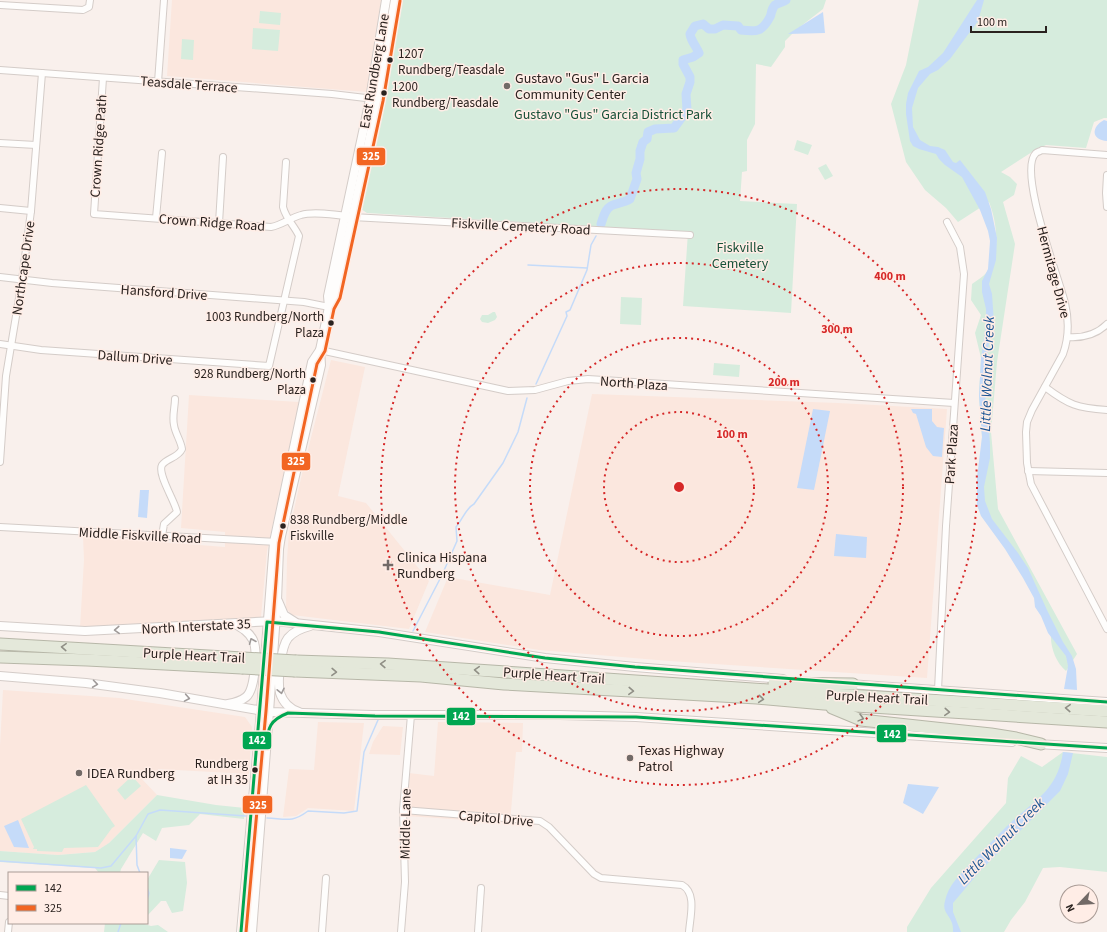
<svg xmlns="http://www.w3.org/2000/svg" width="1107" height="932" viewBox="0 0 1107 932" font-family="'Source Sans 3',sans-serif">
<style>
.built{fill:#fbe7de}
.green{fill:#d6ecdd}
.water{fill:#c5dbf9}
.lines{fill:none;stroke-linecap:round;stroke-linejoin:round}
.stream{stroke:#c5dbf9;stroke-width:1.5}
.river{stroke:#c5dbf9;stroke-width:9}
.street-casing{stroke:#d4ccc8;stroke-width:8}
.secondary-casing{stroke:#d4ccc8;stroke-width:10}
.highway-casing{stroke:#b7b7a8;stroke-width:13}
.street{stroke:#fefdfc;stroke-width:6}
.secondary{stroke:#fefdfc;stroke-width:8}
.highway{stroke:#e4e8da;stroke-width:11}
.highway-bridge-casing{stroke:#b7b7a8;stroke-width:13;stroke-linecap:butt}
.highway-bridge{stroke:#e4e8da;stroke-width:11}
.bus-1-casing{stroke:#ffede6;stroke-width:6}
.bus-2-casing{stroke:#ffede6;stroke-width:6}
.bus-1{stroke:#00a651;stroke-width:3}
.bus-2{stroke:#f26522;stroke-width:3}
.oneway{stroke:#9f9a99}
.oneway2{stroke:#908f86}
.ring{fill:none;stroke:#d62828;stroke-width:2;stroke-dasharray:2 4}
.bus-dot{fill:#2a221f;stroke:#ffede6;stroke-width:1.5}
.poi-dot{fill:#726a67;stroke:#ffede6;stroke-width:1.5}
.labels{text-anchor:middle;stroke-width:3;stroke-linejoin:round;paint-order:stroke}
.bus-label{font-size:13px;fill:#2a221f;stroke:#ffede6;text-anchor:start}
.street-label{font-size:14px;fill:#2a221f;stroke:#ffede6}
.poi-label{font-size:14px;fill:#2a221f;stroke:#ffede6;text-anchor:start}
.park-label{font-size:14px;fill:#185139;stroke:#ffede6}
.water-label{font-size:15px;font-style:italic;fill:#1c5695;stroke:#ffede6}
.centre{fill:#d62828;stroke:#ffede6;stroke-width:2}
.ring-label{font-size:12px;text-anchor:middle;font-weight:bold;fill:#d62828;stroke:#ffede6;stroke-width:3;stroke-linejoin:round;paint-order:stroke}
.line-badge{stroke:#ffede6;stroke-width:1.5}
.badge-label{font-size:11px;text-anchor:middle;font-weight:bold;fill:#fff}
</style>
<rect width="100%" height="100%" fill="#f9f0ec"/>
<g class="built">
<path d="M172,0H381L367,92L167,76Z"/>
<path d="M331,360L365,367L338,496L366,503L429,581L409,629L292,615L286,608L287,559L289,532L304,465Z"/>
<path d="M592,394L838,403L947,409L927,678L669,661L539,650L425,632L448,577L550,595Z"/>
<path d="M189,395L299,402L267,551L261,617L258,619L80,628L84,560L83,536L225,547V532L181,528Z"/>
<path d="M3,690L119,698L245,717L252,727L249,774L158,769V777H140L157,795L109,843L95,852L58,855L0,851V746Z"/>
<path d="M318,722L364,723L354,811L308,808L296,816L283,817L289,769L314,770Z"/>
<path d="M438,722L523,723L522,752H516L510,823L407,816L409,773L434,776Z"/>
<path d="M383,726L403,727L400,755L369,754L373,742Z"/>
</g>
<g class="green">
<path d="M402,0H826L823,9L796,30L785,41V47L771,67L756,64L755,124L747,140V171L742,172L740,201L797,204L791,313L683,306L688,232L367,213L361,209L386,94Z"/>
<path d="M919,0H1107V118H1104L1094,122L1086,148L1046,145L1032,152L1001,172L1010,177L1017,184L1014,195L1003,202L1015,244L997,362L991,432L998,509L1077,654L1066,671C1056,663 1050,647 1051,634L1031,589L1009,551L978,508L982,437L979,396L981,358L975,333L981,315L971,300L972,284C977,280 983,277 987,272C1001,253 997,222 989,202L958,222L946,208L925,190L906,162L891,104L906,65Z"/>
<path d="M260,11L281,13L280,25L259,23Z"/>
<path d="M253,28L280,30L278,51L252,49Z"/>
<path d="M182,39L194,40L193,60L181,59Z"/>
<path d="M797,140L812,145L808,155L794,150Z"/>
<path d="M826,164L833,176L825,180L818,168Z"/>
<path d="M621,297L642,298L641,325L620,324Z"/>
<path d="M493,312H495L497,317L495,320L488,323L482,322L480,319L482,315H488Z"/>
<path d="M714,363L740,365L739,377L713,375Z"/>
<path d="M1063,752L1107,757V872L1060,867L1043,868L1025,902L1011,920L1004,932H907V927L931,888L1006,803L1008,778L1021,756L1042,767Z"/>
<path d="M132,776L141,786L125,800L117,790Z"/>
<path d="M86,785L115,826L112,828L98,847L64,848L62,852L37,851V849H33L34,847L21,819Z"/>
<path d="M157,795L216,805L245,808L244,819L200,814L189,825L162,828L156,841L143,833L121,869L120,873H99L95,868L0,862V851L58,855L95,852L109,843Z"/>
<path d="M159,860L185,862L187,883L183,911L172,913L166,901H161L147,916V880Z"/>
<path d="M105,923H141L151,926L158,925L168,932H104Z"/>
</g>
<g class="water">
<path d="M977,0H984L978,21L950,59L938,70L930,74L918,88L912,108L913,127L920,140L930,146L938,147L945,150L953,162L956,163L960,160L985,192L991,209L997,238L996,260L989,284L992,294L994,323L988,348L987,390L985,402L986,418L989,429L990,445V458L984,487L985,501L992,519L1018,553L1028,568L1047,610L1063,642L1072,656L1076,669L1077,690L1064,689L1068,666L1066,656L1048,633L1041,616L1035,607L1034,598L1023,578L1005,549L981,516L977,505V477L982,437L979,396L981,358L986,325V309L982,292V281L988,269L990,241L988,231L980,210L962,177L945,165L939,159L936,154L919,149L913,146L910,141L906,114V104L908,93L919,71L928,67L943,53Z"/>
<path d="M823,12L825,33L788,34Z"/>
<path d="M1104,120L1107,121V141C1091,140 1091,127 1104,120Z"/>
<path d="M813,409L830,411L814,490L797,488Z"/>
<path d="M911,409H932V421L937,427L944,428L942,457L933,456L926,447L916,414L913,413Z"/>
<path d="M140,490H149L147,518L138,517Z"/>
<path d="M836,534L867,537L866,558L834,556Z"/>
<path d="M1063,752L1073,753L1068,774L1060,791L980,871L953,903V912L961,932H953C953,929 953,926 952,923C949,914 942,912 945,901C948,886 960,874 970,864C982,851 994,839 1006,827C1032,801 1057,793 1063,752Z"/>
<path d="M908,784L939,787L923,814L903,803Z"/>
<path d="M18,820L29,848L14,847L4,826Z"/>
<path d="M170,848L187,850L182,859L170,858Z"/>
</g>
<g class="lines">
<g class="stream">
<path d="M528,265L587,268"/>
<path d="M536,384L567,316L566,312L570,310L587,270L591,245L596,236"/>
<path d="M413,631L442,575L457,541L456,527C462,520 466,508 474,504L503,463L518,432L527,398"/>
<path d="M267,818C286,819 292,823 308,811L344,813L357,811L364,752L378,720"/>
<path d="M136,836L137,865L140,873"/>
<path d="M0,861L101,868L111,866L136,836L148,814L160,810L246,816"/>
<path d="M147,888L149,893L147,900"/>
<path d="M118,932L121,923"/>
</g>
<path class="river" d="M601,224C603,218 605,209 611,206C615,203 624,203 630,199L637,179L636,173L640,159V151L643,142L647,139L648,132L655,129L674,128L687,110L686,94L690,82V77L683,64V60L693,57L699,53C696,46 691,41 690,34L695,26L703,24L709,29H715L723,25L738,26L741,30C757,32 762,32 770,17C772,13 771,9 775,5C778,3 783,2 786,0"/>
<defs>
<g id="street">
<path d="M0,5L83,10L89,7L90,0"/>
<path d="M0,70L332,94L374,99"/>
<path d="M103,78L94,214L271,227C282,225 290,218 301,215C314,211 338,215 352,217L690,235"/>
<path d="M158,82L164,0"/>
<path d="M0,143L36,145"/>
<path d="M1107,155L1042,150C1041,151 1037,152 1036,153C1017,170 1059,278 1065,303C1069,320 1069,337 1063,354L1032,410L1027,422L1026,432L1027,463L1031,484L1107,629"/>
<path d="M1107,175L1106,193L1107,207"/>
<path d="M0,208L31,211"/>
<path d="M156,218L162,153"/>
<path d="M219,223L223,157"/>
<path d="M0,277L52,283L304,302L329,307"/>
<path d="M1068,337C1082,338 1096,335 1107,324"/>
<path d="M0,344L41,350L269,366L299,236C294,225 286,219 283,207L286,162"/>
<path d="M320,350L508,391L535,390L568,381L588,379L954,403"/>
<path d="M1045,387C1069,405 1077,408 1107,410"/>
<path d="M0,462L6,376L22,280L31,211L42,73"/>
<path d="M1028,471L1107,473"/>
<path d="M0,527L278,542"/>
<path d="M162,536L164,524L177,512C175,501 157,474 162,465C167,458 178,458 182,449C181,441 175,433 174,425C172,416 175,407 175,399"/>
<path d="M938,690L946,526L964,274L960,247L947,222"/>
<path d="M403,810L540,821L549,827L594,874L601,878L682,885C697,893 690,917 689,932"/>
<path d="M0,895L9,896"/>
<path d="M8,932L9,922"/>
<path d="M322,932L326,878"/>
<path d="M401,932L405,882L403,810L411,715"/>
<path d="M478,932L481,888"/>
</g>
<g id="secondary">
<path d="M329,307L335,297L378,100L395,0"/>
<path d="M278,601L284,615L295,622"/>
<path d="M0,626L85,631L275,621L379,632L545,658L635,667L783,679"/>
<path d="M0,676L86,683L160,693L269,712L372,715H560L636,717L1012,742"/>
<path d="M849,684L1107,702"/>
<path d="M228,704C234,703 241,701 246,697C255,690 258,650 253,640C249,632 242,628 235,624"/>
<path d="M299,712C290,709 283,702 280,693C277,681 281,647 288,638C294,631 302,628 310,626"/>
<path d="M1037,744L1107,748"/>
<path d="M241,932L261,711L274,542L312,362L320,350"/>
<path d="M252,932L269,712L277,600L279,549L281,536L321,365L320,350L329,307L328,296L370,99L386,0"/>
</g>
<g id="highway">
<path d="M0,644L243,658"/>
<path d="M0,657L87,660L242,668"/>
<path d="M296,661L388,664L782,691L1107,711"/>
<path d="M295,671L421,676L504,684L757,698L824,704L1107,722"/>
<path d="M774,683L853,684"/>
<path d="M832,708L861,720L991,734L1016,738L1041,744"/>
</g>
</defs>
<use href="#street" class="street-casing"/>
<use href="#secondary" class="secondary-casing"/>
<use href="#highway" class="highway-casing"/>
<use href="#street" class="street"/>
<use href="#secondary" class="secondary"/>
<use href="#highway" class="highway"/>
<defs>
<g id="highway-bridge">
<path d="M243,658L296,661"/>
<path d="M242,668L295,671"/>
</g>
</defs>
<use href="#highway-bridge" class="highway-bridge-casing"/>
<use href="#highway-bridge" class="highway-bridge"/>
<defs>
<g id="bus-1">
<path d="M266,746C268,727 270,720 288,713L375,716L636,717L1107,748"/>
<path d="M241,932L267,622L379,632L545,658L635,667L1107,702"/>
</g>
<path id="bus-2" d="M246,932L266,711L279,543L317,364L325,351L334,309L340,298L383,101L400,1"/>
</defs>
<use href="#bus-1" class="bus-1-casing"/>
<use href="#bus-2" class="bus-2-casing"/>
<use href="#bus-1" class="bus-1"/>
<use href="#bus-2" class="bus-2"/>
</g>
<defs><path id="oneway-chevron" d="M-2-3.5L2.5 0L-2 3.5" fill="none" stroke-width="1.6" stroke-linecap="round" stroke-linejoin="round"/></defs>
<g class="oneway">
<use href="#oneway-chevron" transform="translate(117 630) rotate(177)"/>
<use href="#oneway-chevron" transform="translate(252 641) rotate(-113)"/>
<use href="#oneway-chevron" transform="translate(95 684) rotate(8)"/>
<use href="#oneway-chevron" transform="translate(281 691) rotate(78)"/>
<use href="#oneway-chevron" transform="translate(187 698) rotate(10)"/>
</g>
<g class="oneway2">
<use href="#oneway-chevron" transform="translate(64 647) rotate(-177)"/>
<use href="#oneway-chevron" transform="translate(383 664) rotate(-178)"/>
<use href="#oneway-chevron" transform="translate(477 670) rotate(-176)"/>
<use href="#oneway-chevron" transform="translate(334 672) rotate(2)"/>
<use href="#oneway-chevron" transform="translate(631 691) rotate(3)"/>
<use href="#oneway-chevron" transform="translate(761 699) rotate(5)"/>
<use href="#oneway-chevron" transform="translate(1068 708) rotate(-177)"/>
<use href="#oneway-chevron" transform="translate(947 712) rotate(4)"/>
<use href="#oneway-chevron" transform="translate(861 718) rotate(15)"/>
</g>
<g class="ring">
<circle cx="679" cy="487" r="75"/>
<circle cx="679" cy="487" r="149"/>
<circle cx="679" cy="487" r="224"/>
<circle cx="679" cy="487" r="298"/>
</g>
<g class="bus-dot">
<circle cx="390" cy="60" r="3.5"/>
<circle cx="384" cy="93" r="3.5"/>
<circle cx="331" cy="323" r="3.5"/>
<circle cx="313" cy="380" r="3.5"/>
<circle cx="283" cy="526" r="3.5"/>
<circle cx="255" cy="770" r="3.5"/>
</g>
<g class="poi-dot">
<circle cx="507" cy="86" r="4"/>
<path d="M386 559h4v4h4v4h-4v4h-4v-4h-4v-4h4z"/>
<circle cx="630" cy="758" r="4"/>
<circle cx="79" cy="773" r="4"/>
</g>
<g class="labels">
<g class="bus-label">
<text x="398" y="58">1207<tspan x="398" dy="16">Rundberg/Teasdale</tspan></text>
<text x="392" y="91">1200<tspan x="392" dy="16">Rundberg/Teasdale</tspan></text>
<text x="324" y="321" text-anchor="end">1003 Rundberg/North<tspan x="324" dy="16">Plaza</tspan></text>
<text x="306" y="378" text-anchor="end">928 Rundberg/North<tspan x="306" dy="16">Plaza</tspan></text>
<text x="290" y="524">838 Rundberg/Middle<tspan x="290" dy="16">Fiskville</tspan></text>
<text x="248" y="768" text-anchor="end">Rundberg<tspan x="248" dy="16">at IH 35</tspan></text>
</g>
<g class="street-label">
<text transform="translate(374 71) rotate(-80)" y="5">East Rundberg Lane</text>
<text transform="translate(189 84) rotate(4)" y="5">Teasdale Terrace</text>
<text transform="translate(98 146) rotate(-86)" y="5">Crown Ridge Path</text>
<text transform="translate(212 222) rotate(4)" y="5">Crown Ridge Road</text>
<text transform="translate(521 226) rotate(3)" y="5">Fiskville Cemetery Road</text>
<text transform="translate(23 268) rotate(-82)" y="5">Northcape Drive</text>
<text transform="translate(1054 272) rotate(75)" y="5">Hermitage Drive</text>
<text transform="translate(164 292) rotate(4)" y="5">Hansford Drive</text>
<text transform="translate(135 357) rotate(4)" y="5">Dallum Drive</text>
<text transform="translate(634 383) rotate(4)" y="5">North Plaza</text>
<text transform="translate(951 454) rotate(-86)" y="5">Park Plaza</text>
<text transform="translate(140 535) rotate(3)" y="5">Middle Fiskville Road</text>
<text transform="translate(196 626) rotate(-3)" y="5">North Interstate 35</text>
<text transform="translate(194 655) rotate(3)" y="5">Purple Heart Trail</text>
<text transform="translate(554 675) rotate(4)" y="5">Purple Heart Trail</text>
<text transform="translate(877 697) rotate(3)" y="5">Purple Heart Trail</text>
<text transform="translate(496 818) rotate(5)" y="5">Capitol Drive</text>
<text transform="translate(405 824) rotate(-89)" y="5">Middle Lane</text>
</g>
<g class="poi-label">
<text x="515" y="83">Gustavo "Gus" L Garcia<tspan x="515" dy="16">Community Center</tspan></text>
<text x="397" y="562">Clinica Hispana<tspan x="397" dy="16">Rundberg</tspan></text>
<text x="638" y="755">Texas Highway<tspan x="638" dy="16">Patrol</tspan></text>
<text x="87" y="778">IDEA Rundberg</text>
</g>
<g class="park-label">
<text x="613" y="119">Gustavo "Gus" Garcia District Park</text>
<text x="740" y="252">Fiskville<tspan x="740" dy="16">Cemetery</tspan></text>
</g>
<g class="water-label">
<text transform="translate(987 374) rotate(-88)" y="5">Little Walnut Creek</text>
<text transform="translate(1001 841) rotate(-45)" y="5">Little Walnut Creek</text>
</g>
</g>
<circle cx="679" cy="487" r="6" class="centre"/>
<g class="ring-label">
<text x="890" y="280">400 m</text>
<text x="837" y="333">300 m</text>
<text x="784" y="386">200 m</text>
<text x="732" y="438">100 m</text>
</g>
<g class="line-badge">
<rect x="356" y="147" width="30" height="19" rx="4" fill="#f26522"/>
<rect x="281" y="452" width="30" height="19" rx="4" fill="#f26522"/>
<rect x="446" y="707" width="30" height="19" rx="4" fill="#00a651"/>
<rect x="876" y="724" width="31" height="19" rx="4" fill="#00a651"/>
<rect x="242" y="731" width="30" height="19" rx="4" fill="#00a651"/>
<rect x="242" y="795" width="31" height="19" rx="4" fill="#f26522"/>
</g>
<g class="badge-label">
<text x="371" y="160">325</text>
<text x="296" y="465">325</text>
<text x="461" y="720">142</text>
<text x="892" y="738">142</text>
<text x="257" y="744">142</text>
<text x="258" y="809">325</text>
</g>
<rect x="8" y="872" width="140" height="52" fill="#ffede6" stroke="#aa9c96"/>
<rect x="16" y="885" width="20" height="6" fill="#00a651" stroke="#aa9c96"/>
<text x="44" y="892" font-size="12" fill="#2a221f">142</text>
<rect x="16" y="905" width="20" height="6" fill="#f26522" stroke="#aa9c96"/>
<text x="44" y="912" font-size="12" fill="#2a221f">325</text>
<g transform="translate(1079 904) rotate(245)"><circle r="19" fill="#ffede6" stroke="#aa9c96"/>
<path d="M0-3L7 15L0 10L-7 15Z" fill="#726a67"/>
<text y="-6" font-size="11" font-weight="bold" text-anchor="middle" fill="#2a221f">N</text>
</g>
<path d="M971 26v6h75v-6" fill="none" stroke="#2a221f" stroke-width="2"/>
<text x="977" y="26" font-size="12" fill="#2a221f" stroke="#ffede6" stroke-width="3" paint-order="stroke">100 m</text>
</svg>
